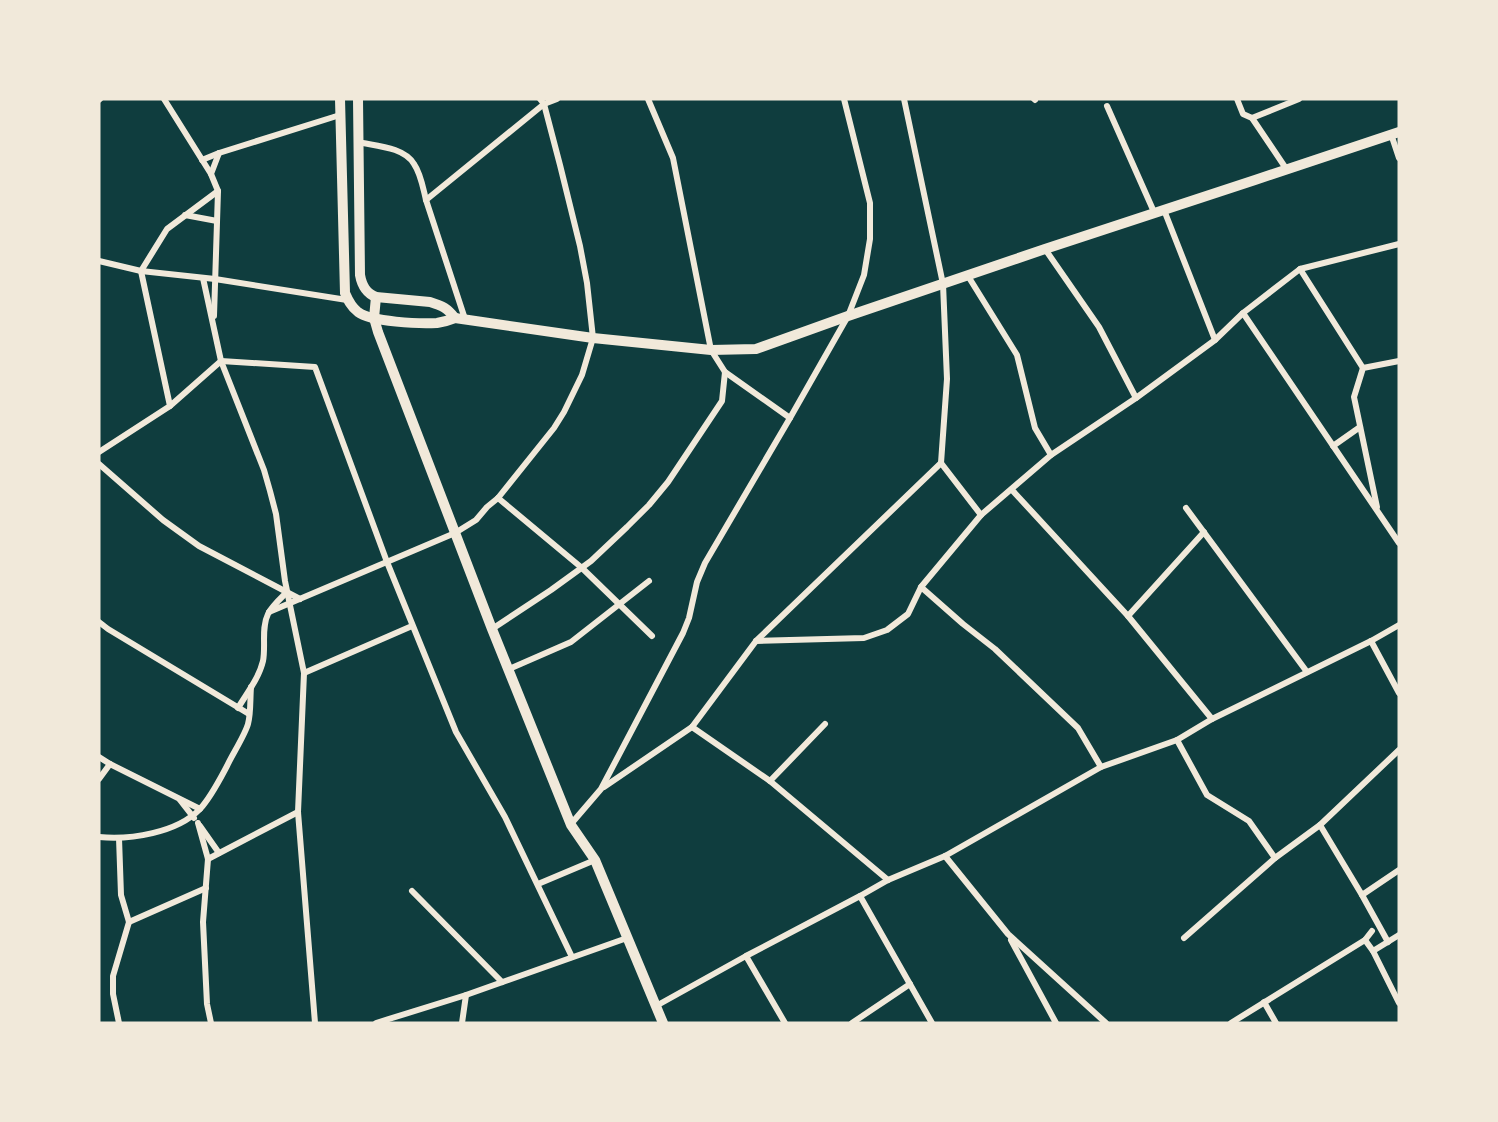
<svg xmlns="http://www.w3.org/2000/svg" width="1498" height="1122" viewBox="0 0 1498 1122" font-family="Jost,sans-serif">
<style>
.lines{fill:none;stroke-linecap:round;stroke-linejoin:round}
.minor{stroke:#f1e9da;stroke-width:6}
.tertiary{stroke:#f1e9da;stroke-width:10}
</style>
<rect width="100%" height="100%" fill="#0f3d3e"/>
<g class="lines">
<g class="minor">
<path d="M164,99L211,174"/>
<path d="M904,99L943,284L947,379L941,463L981,515"/>
<path d="M1034,99L1035,100"/>
<path d="M1237,99L1243,114L1252,118L1287,170"/>
<path d="M99,100L100,99"/>
<path d="M1107,106L1154,212"/>
<path d="M1252,118L1299,99"/>
<path d="M1391,134L1399,158"/>
<path d="M358,142C376,146 404,147 414,164C421,174 423,188 426,200L465,319"/>
<path d="M202,160L219,153L340,115"/>
<path d="M426,200L544,104L557,99"/>
<path d="M1164,210L1215,340"/>
<path d="M185,215L217,221"/>
<path d="M1045,249L1099,327L1136,398"/>
<path d="M99,261L141,271L215,279L347,300"/>
<path d="M1300,269L1363,368"/>
<path d="M968,276L1017,355L1035,428L1051,455"/>
<path d="M203,278L221,361L264,470L270,491L276,514L285,581L304,673L298,812L315,1023"/>
<path d="M1243,313L1399,543"/>
<path d="M214,316L218,191"/>
<path d="M725,372L790,418"/>
<path d="M170,406L221,361L315,367L387,562L456,732L505,817L572,957"/>
<path d="M1333,446L1360,427"/>
<path d="M99,452L170,406L141,271L167,229L218,191L211,174L219,153"/>
<path d="M99,464L163,520L199,546L300,599"/>
<path d="M1012,490L1128,616L1212,719"/>
<path d="M498,498L582,568L652,636"/>
<path d="M1377,507L1354,397L1363,368L1399,361"/>
<path d="M1186,508L1307,672"/>
<path d="M921,587L963,624L995,649L1078,728L1101,767"/>
<path d="M269,612L455,533L476,520L487,507L498,498L554,428L564,412L582,375L593,338L587,283L580,246L560,165L544,104L540,99"/>
<path d="M1128,616L1204,532"/>
<path d="M99,622L108,629L249,714"/>
<path d="M492,629L551,590L591,561L627,527L649,505L668,482L722,401L725,372L711,350L673,158L648,99"/>
<path d="M756,641L864,638L887,630L908,614L921,587L981,515L1051,455L1136,398L1215,340L1243,313L1300,269L1399,244"/>
<path d="M1371,641L1399,693"/>
<path d="M509,669L571,642L649,581"/>
<path d="M304,673L412,626"/>
<path d="M238,708C247,693 259,678 263,661C266,646 261,628 268,614C272,606 280,599 287,592"/>
<path d="M692,727L770,781L888,880"/>
<path d="M1177,740L1207,795L1249,821L1275,858"/>
<path d="M99,757L110,764L200,809"/>
<path d="M99,779L110,764"/>
<path d="M770,781L825,724"/>
<path d="M604,787L692,727L756,641L941,463"/>
<path d="M180,800L194,818"/>
<path d="M198,823L208,859L203,922L207,1004L211,1023"/>
<path d="M571,824L601,789L683,633L689,618L697,582L705,563L790,418L848,316L864,275L870,239V203L844,99"/>
<path d="M1320,825L1399,750"/>
<path d="M200,826L219,853"/>
<path d="M99,837C130,840 177,833 200,809C211,797 219,781 227,766C232,755 245,735 248,724C251,713 250,699 251,687"/>
<path d="M119,838L121,895L129,922L113,976V994L119,1023"/>
<path d="M945,856L1008,934L1106,1023"/>
<path d="M208,859L298,812"/>
<path d="M538,884L595,860"/>
<path d="M412,891L502,982"/>
<path d="M1362,895L1399,870"/>
<path d="M860,896L932,1023"/>
<path d="M129,922L206,888"/>
<path d="M1184,938L1275,858L1320,825L1362,895L1388,942"/>
<path d="M1011,940L1056,1023"/>
<path d="M1365,940L1373,951L1399,1003"/>
<path d="M1373,951L1399,935"/>
<path d="M746,956L785,1023"/>
<path d="M1264,1002L1276,1023"/>
<path d="M656,1006L746,956L860,896L888,880L945,856L1101,767L1177,740L1212,719L1371,641L1399,625"/>
<path d="M376,1023L466,995L627,938"/>
<path d="M462,1023L466,995"/>
<path d="M852,1023L910,984"/>
<path d="M1231,1023L1365,940L1372,931"/>
</g>
<g class="tertiary">
<path d="M340,99L345,293C348,300 351,307 358,312C371,322 420,324 437,323C443,322 450,320 455,318L593,338L711,350L756,349L848,316L1045,249L1255,180L1399,132"/>
<path d="M358,99L360,275C362,286 366,293 376,297L430,302C443,306 447,308 455,318"/>
<path d="M376,297L374,318L378,332L492,629L571,825L595,860L663,1023"/>
</g>
</g>
<rect width="1498" height="1122" fill="none" stroke="#f1e9da" stroke-width="201"/>
</svg>
